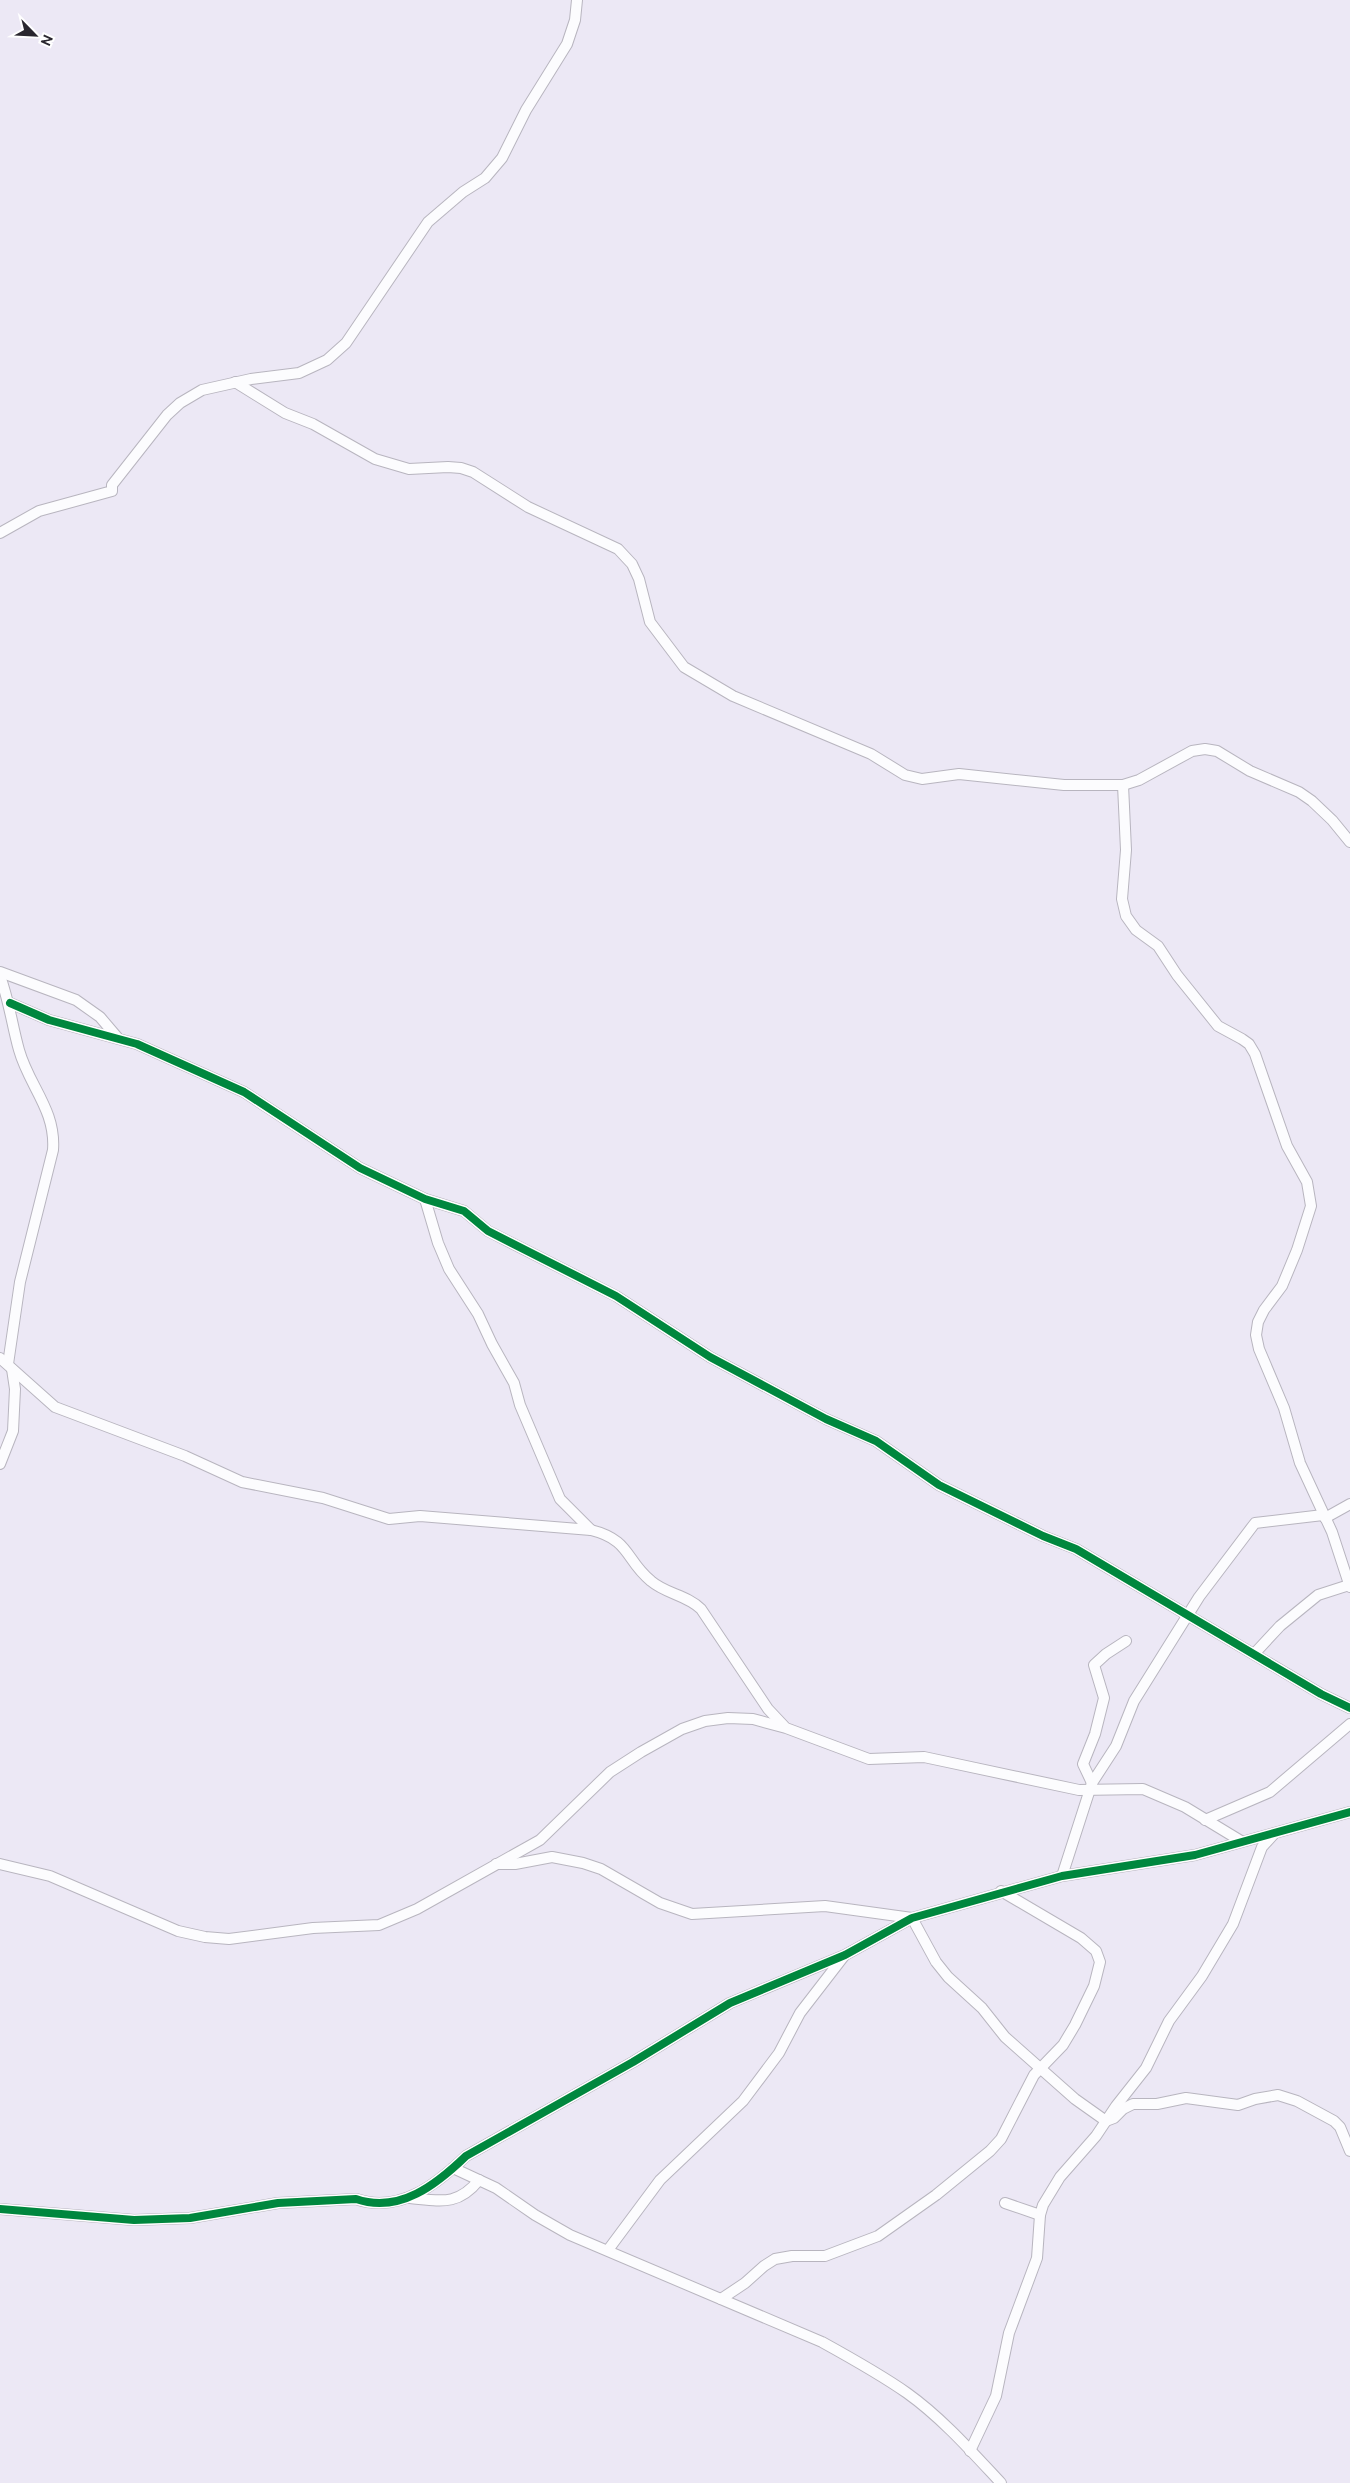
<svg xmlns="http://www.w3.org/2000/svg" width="1350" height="2483" viewBox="0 0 1350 2483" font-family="Ubuntu,sans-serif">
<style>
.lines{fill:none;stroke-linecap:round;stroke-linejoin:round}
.minor-casing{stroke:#b8b5bf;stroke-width:12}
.minor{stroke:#fcfcfe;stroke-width:10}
.cycleway-casing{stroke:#fff;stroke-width:11}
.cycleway{stroke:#00873e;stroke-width:8}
</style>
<rect width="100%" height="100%" fill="#ece8f5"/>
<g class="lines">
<defs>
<g id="minor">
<path d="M235,382L285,413L313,424L375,459L409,469L448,467L461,468L473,472L528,507L618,549L632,564L639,579L650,622L684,667L733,696L871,754L905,775L922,779L959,774L1064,785H1123L1139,780L1192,751L1205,749L1217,751L1250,771L1299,792L1312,801L1332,820L1350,842"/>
<path d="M0,533L39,511L112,491V485L167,415L180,403L202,390L251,379L299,373L327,360L346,343L428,222L463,192L485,178L502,158L526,110L567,44L575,20L577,0"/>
<path d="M1123,785L1126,850L1122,899L1126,916L1136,930L1158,946L1177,975L1218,1026L1242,1039L1249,1044L1255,1054L1287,1146L1307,1182L1311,1206L1297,1250L1282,1286L1264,1310L1258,1322L1256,1335L1259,1349L1284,1408L1300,1463L1332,1532L1350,1587"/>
<path d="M0,972L76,1000L100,1017L117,1037"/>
<path d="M0,976C9,1000 12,1025 19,1050C29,1086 56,1110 53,1150L20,1282L8,1364"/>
<path d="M10,1003L49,1020L137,1044L244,1092L360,1168L425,1199L464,1211L488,1231L616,1296L710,1357L826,1419L876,1441L939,1485L1043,1536L1076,1549L1321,1694L1350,1708"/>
<path d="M425,1199L438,1243L449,1269L478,1314L492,1344L514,1383L520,1405L560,1499L591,1530"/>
<path d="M0,1358L55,1407L185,1456L242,1482L323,1498L389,1519L420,1516L591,1530C631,1540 625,1560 651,1581C666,1594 687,1595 701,1609L768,1709L784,1726"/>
<path d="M0,1464L13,1431L15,1389L12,1369"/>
<path d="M1325,1518L1350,1504"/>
<path d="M1254,1654L1280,1626L1318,1595L1349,1585"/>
<path d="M1092,1783L1083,1764L1095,1734L1104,1698L1094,1665L1106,1654L1126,1641"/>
<path d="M1205,1820L1270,1792L1350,1724"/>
<path d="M0,1864L50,1876L178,1931L205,1937L229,1939L313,1928L379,1925L417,1909L540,1840L610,1772L641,1752L682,1729L705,1721L728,1718L753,1719L786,1728L869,1759L924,1757L1079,1790L1143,1789L1185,1807L1241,1841"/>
<path d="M496,1864H515L552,1857L583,1863L601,1869L660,1903L692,1914L825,1906L912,1918L936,1962L948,1977L982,2008L1005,2037L1075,2099L1106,2121L1114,2118L1123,2109L1133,2104H1157L1186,2098L1238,2105L1255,2099L1278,2095L1297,2101L1334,2121L1340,2127L1350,2151"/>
<path d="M1062,1876L1092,1783L1116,1746L1134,1701L1199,1597L1255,1523L1323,1515"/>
<path d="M453,2168L496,2188L535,2215L570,2235L822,2342C851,2358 880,2374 907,2393C942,2418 972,2452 1001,2483"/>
<path d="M410,2198C441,2201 458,2206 479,2180"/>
<path d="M1005,2203L1040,2215"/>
<path d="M0,2209L134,2220L190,2218L278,2203L356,2199C400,2214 437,2184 466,2156L633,2062L730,2003L845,1955L912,1918L1062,1876L1195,1855L1350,1812"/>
<path d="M608,2250L660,2180L743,2101L779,2053L800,2013L844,1956"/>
<path d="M721,2299L745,2283L764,2266L775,2259L792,2256H825L878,2236L936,2195L990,2151L1001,2139L1034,2075L1063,2045L1075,2025L1094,1986L1100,1962L1096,1951L1081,1938L1001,1891"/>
<path d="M970,2451L996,2396L1009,2333L1037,2258L1040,2215L1043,2205L1060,2177L1096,2136L1116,2106L1146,2068L1169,2021L1202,1976L1233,1924L1262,1847L1273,1835"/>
</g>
</defs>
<use href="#minor" class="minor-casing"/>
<use href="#minor" class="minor"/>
<defs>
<g id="cycleway">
<path d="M10,1003L49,1020L137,1044L244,1092L360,1168L425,1199L464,1211L488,1231L616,1296L710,1357L826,1419L876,1441L939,1485L1043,1536L1076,1549L1321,1694L1350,1708"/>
<path d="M0,2209L134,2220L190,2218L278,2203L356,2199C400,2214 437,2184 466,2156L633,2062L730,2003L845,1955L912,1918L1062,1876L1195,1855L1350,1812"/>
</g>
</defs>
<use href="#cycleway" class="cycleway-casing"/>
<use href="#cycleway" class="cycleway"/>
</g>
<g transform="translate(35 35) rotate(114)" stroke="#ffffff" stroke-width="4" paint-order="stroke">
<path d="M0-4L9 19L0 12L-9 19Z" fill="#2a272f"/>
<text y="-8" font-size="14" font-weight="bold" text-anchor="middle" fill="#2a272f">N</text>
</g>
</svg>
